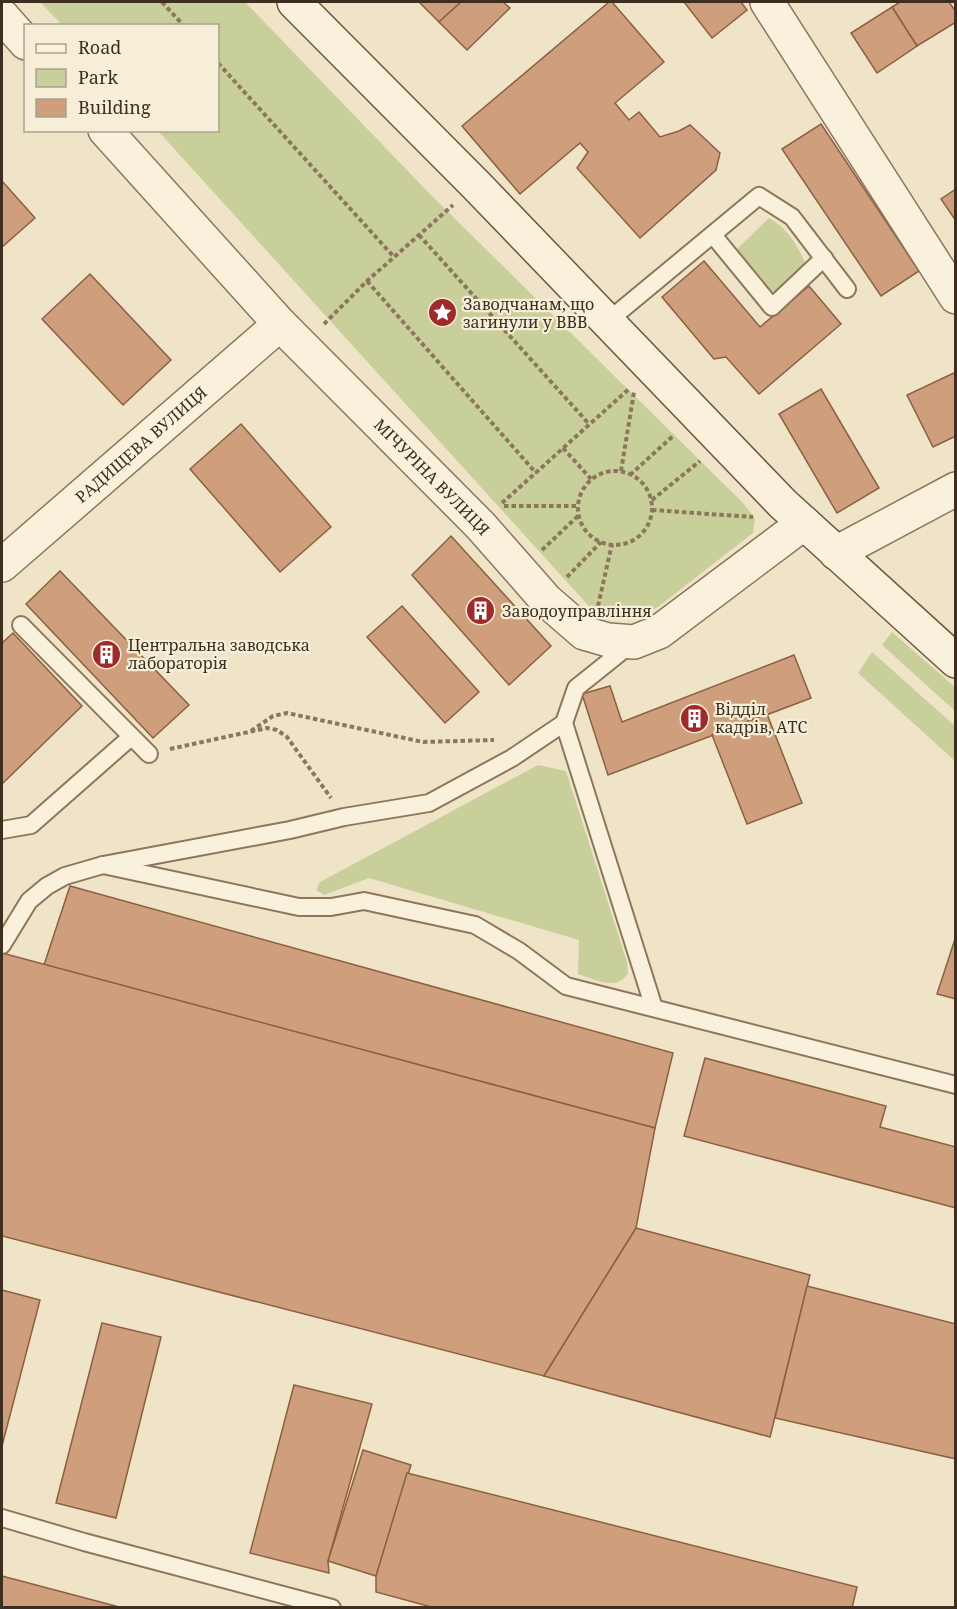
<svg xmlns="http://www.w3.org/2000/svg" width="957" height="1609" viewBox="0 0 957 1609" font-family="'Noto Serif',serif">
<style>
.green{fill:#c9cf9b}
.building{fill:#cf9f7d;stroke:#8d5f41;stroke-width:1.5}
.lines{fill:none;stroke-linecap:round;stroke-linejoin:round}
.lane-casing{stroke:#8d765c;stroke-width:20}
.street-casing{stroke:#8d765c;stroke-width:36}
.secondary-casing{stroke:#6f573f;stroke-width:36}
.path{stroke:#8d765c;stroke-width:4;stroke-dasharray:4.5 3;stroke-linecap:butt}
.lane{stroke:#faf1dc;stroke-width:16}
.street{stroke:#faf1dc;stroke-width:33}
.secondary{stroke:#faf1dc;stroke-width:33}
.labels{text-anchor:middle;stroke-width:4.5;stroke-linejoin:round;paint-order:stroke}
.poi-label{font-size:16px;fill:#3d2e20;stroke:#f7eed8;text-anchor:start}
.street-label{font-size:16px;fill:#3d2e20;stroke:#f7eed8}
</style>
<rect width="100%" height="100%" fill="#f0e4c8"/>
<g class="green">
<path d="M40,2H245L430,194L742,502L755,518L753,533L658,607C637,618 618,620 596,614L158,131L218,130V26L62,25Z"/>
<path d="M769,218C787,227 798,246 806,265L778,292L768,291L737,249Z"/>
<path d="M892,632L955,687V711L882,645Z"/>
<path d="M872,652L955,726V761L858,673Z"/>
<path d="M538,765L566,771L627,962L628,973C617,992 594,979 578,974L579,940L369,878L324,895L316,890L320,882Z"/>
</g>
<g class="building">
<path d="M419,2H461L439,22Z"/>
<path d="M461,2H503L510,8L467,50L439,22Z"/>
<path d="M609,2H612L664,62L615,103L629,120L639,112L660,137L679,131L690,125L720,153L716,170L640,238L577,168L588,152L580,143L520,194L462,126Z"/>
<path d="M684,2H741L747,10L712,38Z"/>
<path d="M900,2H949L956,12V22L917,46L892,7Z"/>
<path d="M892,7L917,46L877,73L851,33Z"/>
<path d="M821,124L919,271L881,296L782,149Z"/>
<path d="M2,181L35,218L2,247Z"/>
<path d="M956,189V221L941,199Z"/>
<path d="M704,261L760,327L809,286L841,324L759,394L726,357L714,359L662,297Z"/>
<path d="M90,274L171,360L123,405L42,319Z"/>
<path d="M956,372V436L933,447L907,395Z"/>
<path d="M821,389L879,488L837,513L779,414Z"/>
<path d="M241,424L331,527L280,572L190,469Z"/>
<path d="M451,536L551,646L509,685L412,575Z"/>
<path d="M60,571L189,705L153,738L26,604Z"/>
<path d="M402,606L479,692L445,723L367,637Z"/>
<path d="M13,633L82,706L2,784V643Z"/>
<path d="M794,655L811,698L608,775L582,694L610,686L622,722Z"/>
<path d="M767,714L802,803L747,824L712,735Z"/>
<path d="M70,886L673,1053L655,1128L44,965Z"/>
<path d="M956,936V999L937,994Z"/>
<path d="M2,953L655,1128L636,1228L544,1376L2,1236Z"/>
<path d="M705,1058L886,1106L880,1127L956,1147V1208L684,1136Z"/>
<path d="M636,1228L810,1275L770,1437L544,1376Z"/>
<path d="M807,1286L956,1324V1459L775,1418Z"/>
<path d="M2,1290L40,1300L2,1446Z"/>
<path d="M102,1323L161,1337L116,1518L56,1503Z"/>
<path d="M294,1385L372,1404L328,1561L329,1573L250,1553Z"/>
<path d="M363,1450L411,1465L376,1576L328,1561Z"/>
<path d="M407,1473L857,1587L852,1608H435L376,1592V1576Z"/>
<path d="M2,1576L123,1608H2Z"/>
</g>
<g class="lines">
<defs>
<g id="lane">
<path d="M713,235L772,307L824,258"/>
<path d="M608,321L759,196L792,217L847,289"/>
<path d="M21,625L149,754"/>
<path d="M564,723L654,1008"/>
<path d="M2,830L31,825L131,737"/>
<path d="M103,865L299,907H331L364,901L475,925L519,951L566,986L956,1085"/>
<path d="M2,945L29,901L47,886L65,876L103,865L290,830L344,817L429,803L512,758L564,723L576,688L631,644"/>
<path d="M2,1518L84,1542L332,1608"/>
</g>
<g id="street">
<path d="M767,2L956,297"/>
<path d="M2,16L26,43"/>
<path id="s1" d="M105,130L280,324L480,525L546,600L584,633L608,640L634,642L659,632L804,523"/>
<path d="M836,553L956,489"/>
<path id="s2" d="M2,565L280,324"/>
</g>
<path id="secondary" d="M294,2L476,185L783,504L956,661"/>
</defs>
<use href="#lane" class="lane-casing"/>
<use href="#street" class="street-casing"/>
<use href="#secondary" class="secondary-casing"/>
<g class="path">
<path d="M162,2L184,26"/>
<path d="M218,63L394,257"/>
<path d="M419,235L589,424"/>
<path d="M367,281L536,473"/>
<path d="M324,324L367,281L453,205"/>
<path d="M563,448L591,479"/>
<path d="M621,471L634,392"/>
<circle cx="615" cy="508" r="37"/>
<path d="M630,475L674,435"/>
<path d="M652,500L700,461"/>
<path d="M502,503L630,388"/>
<path d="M504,506H579"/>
<path d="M652,510L753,517"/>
<path d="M542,550L578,516"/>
<path d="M567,577L601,542"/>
<path d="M598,606L612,544"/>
<path d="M251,731L273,716L287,713L423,742L494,740"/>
<path d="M170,749L267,728L277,730L287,737L331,798"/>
</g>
<use href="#lane" class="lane"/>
<use href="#street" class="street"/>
<use href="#secondary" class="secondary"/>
</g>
<defs>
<symbol id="sight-disc" viewBox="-11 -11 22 22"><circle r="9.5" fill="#9e2a2b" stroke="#f7eed8"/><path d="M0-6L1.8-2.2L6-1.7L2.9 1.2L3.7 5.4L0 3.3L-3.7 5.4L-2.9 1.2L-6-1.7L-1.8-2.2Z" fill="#fff"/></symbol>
<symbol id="building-disc" viewBox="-11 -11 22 22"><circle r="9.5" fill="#9e2a2b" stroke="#f7eed8"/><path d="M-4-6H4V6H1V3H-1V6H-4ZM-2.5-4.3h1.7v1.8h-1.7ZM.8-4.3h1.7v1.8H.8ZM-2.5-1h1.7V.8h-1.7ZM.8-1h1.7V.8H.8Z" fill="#fff"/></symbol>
</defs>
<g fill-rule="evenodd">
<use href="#sight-disc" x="426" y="296" width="33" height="33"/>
<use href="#building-disc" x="464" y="594" width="33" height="33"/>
<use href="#building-disc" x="90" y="638" width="33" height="33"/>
<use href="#building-disc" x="678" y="702" width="33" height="33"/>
</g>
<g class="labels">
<g class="poi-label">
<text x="463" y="310">Заводчанам, що<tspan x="463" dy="18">загинули у ВВВ</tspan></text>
<text x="502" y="617">Заводоуправління</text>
<text x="128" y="651">Центральна заводська<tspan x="128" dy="18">лабораторія</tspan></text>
<text x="715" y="715">Відділ<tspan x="715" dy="18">кадрів, АТС</tspan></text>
</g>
<g class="street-label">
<text dy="6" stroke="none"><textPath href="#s2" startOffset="184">РАДИЩЕВА ВУЛИЦЯ</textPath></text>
<text dy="6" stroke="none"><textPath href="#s1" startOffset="477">МІЧУРІНА ВУЛИЦЯ</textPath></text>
</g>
</g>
<rect width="957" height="1609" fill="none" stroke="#3d2e20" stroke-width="6"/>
<rect x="24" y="24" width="195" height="108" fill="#f7eed8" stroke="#ada18e" stroke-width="1.5"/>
<rect x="36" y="44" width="30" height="9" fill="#faf1dc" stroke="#ada18e" stroke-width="1.5"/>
<text x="78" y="54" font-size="18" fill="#3d2e20">Road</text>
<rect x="36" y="69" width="30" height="18" fill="#c9cf9b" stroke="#ada18e" stroke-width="1.5"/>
<text x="78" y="84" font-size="18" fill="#3d2e20">Park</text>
<rect x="36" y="99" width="30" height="18" fill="#cf9f7d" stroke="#ada18e" stroke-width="1.5"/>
<text x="78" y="114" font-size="18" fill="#3d2e20">Building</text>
</svg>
